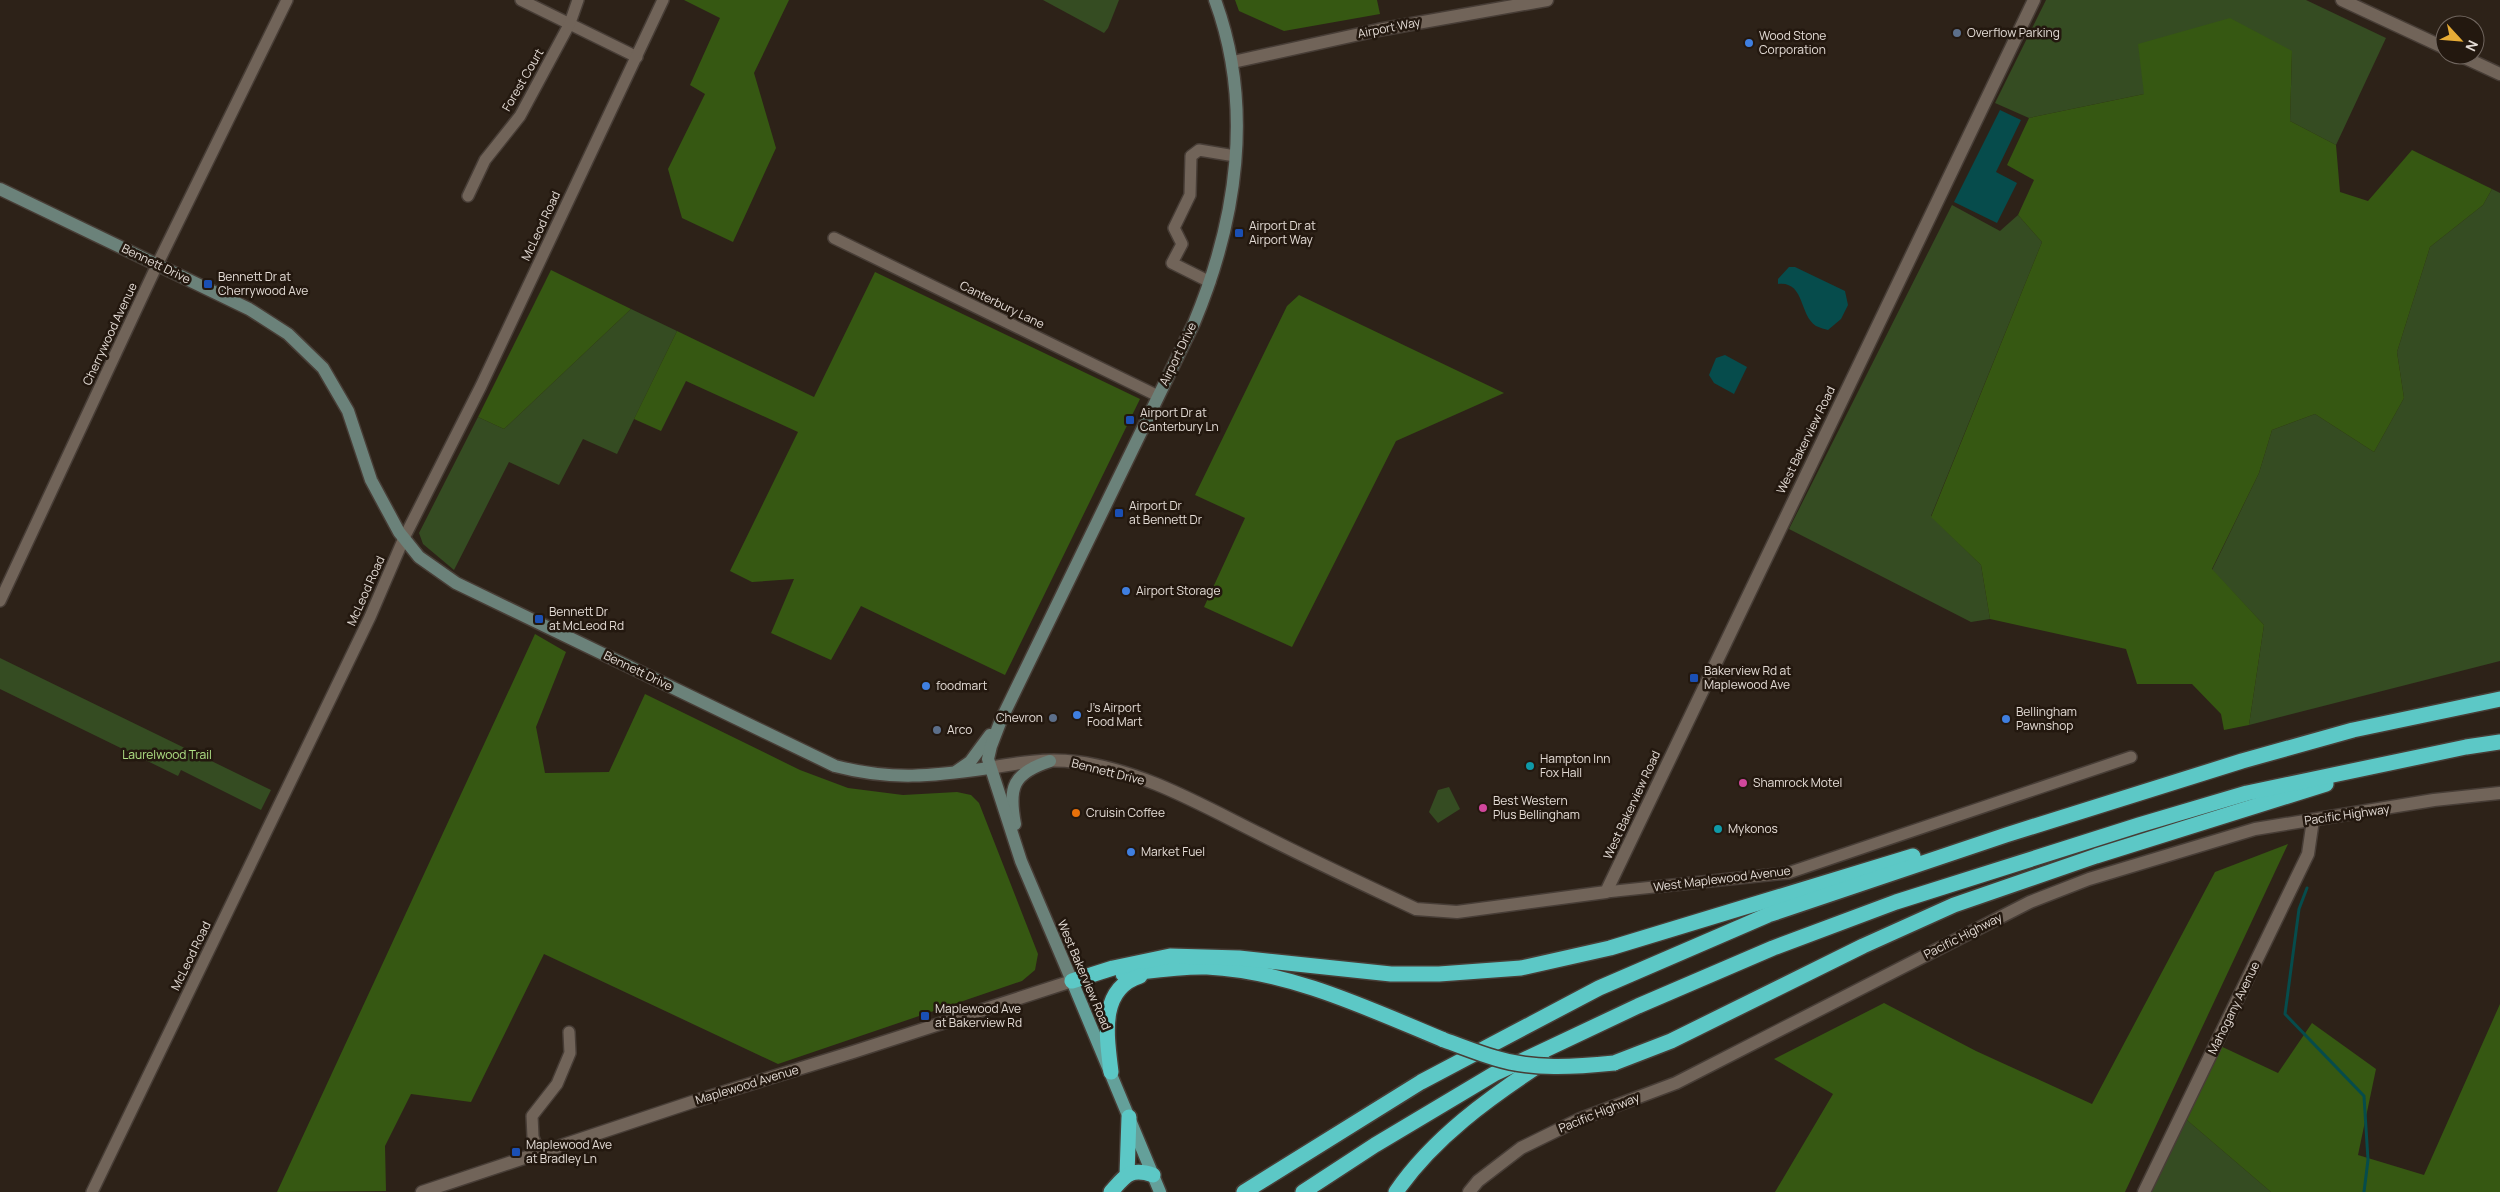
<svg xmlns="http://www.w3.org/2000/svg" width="2500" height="1192" viewBox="0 0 2500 1192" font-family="Manrope,sans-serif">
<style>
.green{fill:#354c22}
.forest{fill:#365812}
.water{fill:#064c4c}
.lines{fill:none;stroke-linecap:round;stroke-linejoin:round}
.stream{stroke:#064c4c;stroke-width:3}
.minor-casing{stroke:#473d36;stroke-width:14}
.tertiary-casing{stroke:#473d36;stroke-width:15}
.secondary-casing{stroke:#473d36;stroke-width:15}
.primary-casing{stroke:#473d36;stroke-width:15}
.motorway-casing{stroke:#473d36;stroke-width:18}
.minor{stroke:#716459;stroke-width:11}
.tertiary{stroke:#716459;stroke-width:12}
.secondary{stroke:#6b827a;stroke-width:12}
.primary{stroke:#64a09a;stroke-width:12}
.motorway{stroke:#5cc8c6;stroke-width:15}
.motorway-bridge-casing{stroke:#473d36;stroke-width:18;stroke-linecap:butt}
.motorway-bridge{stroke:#5cc8c6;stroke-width:15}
.service-dot{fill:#5c6f8a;stroke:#23180f;stroke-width:2}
.shop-dot{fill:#3f7fe0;stroke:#23180f;stroke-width:2}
.transit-dot{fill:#1a4fb4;stroke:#23180f;stroke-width:2}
.culture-dot{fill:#0f9aa8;stroke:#23180f;stroke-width:2}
.hotel-dot{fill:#d1479c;stroke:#23180f;stroke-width:2}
.food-dot{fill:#e8710a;stroke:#23180f;stroke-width:2}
.labels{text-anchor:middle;stroke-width:5;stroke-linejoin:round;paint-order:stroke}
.street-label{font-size:12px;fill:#e4dcd6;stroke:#23180f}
.poi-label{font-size:12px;fill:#e4dcd6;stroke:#23180f;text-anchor:start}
.park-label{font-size:12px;fill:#b0e386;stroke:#23180f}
</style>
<rect width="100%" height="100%" fill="#2d2218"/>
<g class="green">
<path d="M1043,0H1119L1108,28L1104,33Z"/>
<path d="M2046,0H2306L2386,38L2336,145L2290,121L2292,51L2144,94L2029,118L1995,103Z"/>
<path d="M2492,189L2500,193V661L2249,725L2264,625L2212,570L2259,473L2272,430L2315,414L2374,452L2404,398L2397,352L2430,247L2483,205Z"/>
<path d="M1952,205L2000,231L2018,215L2042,242L1931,516L1981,565L1990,619L1971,622L1789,529Z"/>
<path d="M631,309L677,331L617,454L583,439L559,485L509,462L454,570L423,544L419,533L478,417L504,429Z"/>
<path d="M0,658L271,790L261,810L181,770L178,776L0,689Z"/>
<path d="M1449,787L1460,809L1438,823L1429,812L1438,790Z"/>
<path d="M2181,1115L2271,1192H2146Z"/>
</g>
<g class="forest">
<path d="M684,0H789L754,73L776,148L733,242L682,218L668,169L705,94L690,85L720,18Z"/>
<path d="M1235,0H1377L1380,14L1284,31L1239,11Z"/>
<path d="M2230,18L2292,51L2290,121L2336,145L2340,192L2368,201L2412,150L2492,189L2483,205L2430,247L2397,352L2404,398L2374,452L2315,414L2272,430L2259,473L2212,569L2264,625L2249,725L2224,730L2221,714L2192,684H2137L2126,649L1990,619L1981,565L1931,517L2042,242L2018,215L2034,180L2007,165L2029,118L2144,94L2138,44Z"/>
<path d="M551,270L631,309L504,429L478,417Z"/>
<path d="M875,272L1140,399L1005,675L861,606L831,660L771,633L794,579L752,582L730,571L798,432L686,381L661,431L634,419L677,331L814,397Z"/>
<path d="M1299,295L1504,393L1396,441L1292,647L1204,607L1245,518L1195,495L1287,306Z"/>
<path d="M535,634L566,652L536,727L545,773L609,772L645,694L800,770L848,788L903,795L957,792L971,795L979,803L1038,954L1035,970L1022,981L778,1064L544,954L471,1102L411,1094L385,1146L386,1191L277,1192Z"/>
<path d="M2288,844L2125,1192H1775L1833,1094L1774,1059L1884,1003L1976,1051L2092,1104L2215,872Z"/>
<path d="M2500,1004V1192H2271L2181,1115L2214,1043L2278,1073L2312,1023L2376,1069L2358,1155L2424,1175Z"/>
</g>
<g class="water">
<path d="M2000,110L2021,120L1996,172L2017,183L1997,223L1954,202Z"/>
<path d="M1789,267H1795L1845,291L1848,305L1841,319L1828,330C1825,329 1820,328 1816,326C1799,315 1805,281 1778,284V279Z"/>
<path d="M1725,355L1747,367L1734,394L1714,383L1709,375L1716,358Z"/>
</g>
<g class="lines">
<path class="stream" d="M2307,888L2299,909L2285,1014L2364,1096L2368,1160L2364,1192"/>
<defs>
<g id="minor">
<path d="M521,0L637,57"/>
<path d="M468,196L485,160L520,116L570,23L578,0"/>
<path d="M834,238L1158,396"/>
<path d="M1210,282L1172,263L1182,244L1174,228L1190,195L1191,156L1199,150L1235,156"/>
<path d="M0,601L157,265L287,0"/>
<path d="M1606,892L1788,873L2131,757"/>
<path d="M539,1153L533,1137L532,1116L557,1084L570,1053L569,1032"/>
<path d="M92,1192L370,617L404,538L481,386L663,0"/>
</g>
<g id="tertiary">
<path d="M2342,0L2445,48"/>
<path d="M2459,55L2500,74"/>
<path d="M1233,62L1378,30L1547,0"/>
<path d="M989,768C1018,763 1047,758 1076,762C1142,770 1203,806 1262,835C1313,861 1365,885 1416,909L1457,912L1606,892L2034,0"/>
<path d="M422,1192L692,1102L853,1052L1072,981"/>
<path d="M1469,1192L1478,1181L1521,1148L1580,1119L1676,1083L2030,902L2089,879L2255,829L2434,800L2500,793"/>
<path d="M2144,1192L2308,854L2313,820"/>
</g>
<g id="secondary">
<path d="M0,189L249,309L288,334L323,368L348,411L371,480L399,532L419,557L456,583L835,766C892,781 933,776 989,768"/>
<path d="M957,771L970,762L990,735"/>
<path d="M1015,824C1008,787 1013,773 1050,761"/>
<path d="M1072,981L1021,861L988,759L991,746L1001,720L1194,323C1237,220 1254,106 1215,0"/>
</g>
<path id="primary" d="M1072,981L1160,1192"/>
<g id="motorway">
<path d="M1123,974C1150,971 1180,966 1207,967C1290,971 1369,1009 1444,1040"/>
<path d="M1072,981L1113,968L1170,956L1239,958L1391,974H1439L1521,968L1610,948L1913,856"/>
<path d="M1614,1063L1671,1041L1863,946L1954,905L2096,856L2326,784"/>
<path d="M1111,1072C1107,1038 1098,989 1140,976"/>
<path d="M1127,1175L1129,1117"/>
<path d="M1111,1192C1125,1176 1130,1167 1153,1175"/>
<path d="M1244,1192L1421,1082L1599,988L1768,915L2006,835L2242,761L2353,730L2500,699"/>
<path d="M1303,1192L1375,1145L1494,1074L1638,1006L1773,948L1896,902L2139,825L2247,793L2466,747L2500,742"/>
<path d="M1396,1192C1433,1138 1490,1097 1544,1062"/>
</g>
</defs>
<use href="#minor" class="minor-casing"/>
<use href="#tertiary" class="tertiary-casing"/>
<use href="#secondary" class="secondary-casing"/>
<use href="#primary" class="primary-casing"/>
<use href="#motorway" class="motorway-casing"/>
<use href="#minor" class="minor"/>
<use href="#tertiary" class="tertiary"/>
<use href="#secondary" class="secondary"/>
<use href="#primary" class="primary"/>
<use href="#motorway" class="motorway"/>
<defs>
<path id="motorway-bridge" d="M1444,1040C1461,1046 1478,1053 1495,1058C1533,1070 1575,1067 1614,1063"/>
</defs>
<use href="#motorway-bridge" class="motorway-bridge-casing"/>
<use href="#motorway-bridge" class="motorway-bridge"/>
</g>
<g class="service-dot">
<circle cx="1957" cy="33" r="5"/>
<circle cx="1053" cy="718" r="5"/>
<circle cx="937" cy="730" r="5"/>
</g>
<g class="shop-dot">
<circle cx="1749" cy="43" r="5"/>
<circle cx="1126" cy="591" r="5"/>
<circle cx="926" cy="686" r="5"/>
<circle cx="1077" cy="715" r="5"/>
<circle cx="2006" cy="719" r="5"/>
<circle cx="1131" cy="852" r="5"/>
</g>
<g class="transit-dot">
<rect x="1234" y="228" width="10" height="10" rx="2.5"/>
<rect x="203" y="279" width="10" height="10" rx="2.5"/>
<rect x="1125" y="415" width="10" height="10" rx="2.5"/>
<rect x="1114" y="508" width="10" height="10" rx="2.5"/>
<rect x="534" y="614" width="10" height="10" rx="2.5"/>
<rect x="1689" y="673" width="10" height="10" rx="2.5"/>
<rect x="920" y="1011" width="10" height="10" rx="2.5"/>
<rect x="511" y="1147" width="10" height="10" rx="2.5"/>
</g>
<g class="culture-dot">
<circle cx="1530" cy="766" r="5"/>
<circle cx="1718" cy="829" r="5"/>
</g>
<g class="hotel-dot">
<circle cx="1743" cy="783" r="5"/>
<circle cx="1483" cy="808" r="5"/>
</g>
<circle class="food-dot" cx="1076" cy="813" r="5"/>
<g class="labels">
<g class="street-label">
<text transform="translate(1389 28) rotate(-11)" y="4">Airport Way</text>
<text transform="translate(523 80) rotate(-60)" y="4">Forest Court</text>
<text transform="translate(541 226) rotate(-65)" y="4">McLeod Road</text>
<text transform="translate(156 264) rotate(26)" y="4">Bennett Drive</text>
<text transform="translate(1002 305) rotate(26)" y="4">Canterbury Lane</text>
<text transform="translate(110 334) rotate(-65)" y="4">Cherrywood Avenue</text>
<text transform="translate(1178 354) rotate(-64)" y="4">Airport Drive</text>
<text transform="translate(1806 440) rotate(-64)" y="4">West Bakerview Road</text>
<text transform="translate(366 591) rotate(-66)" y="4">McLeod Road</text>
<text transform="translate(638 671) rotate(26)" y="4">Bennett Drive</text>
<text transform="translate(1108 772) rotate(14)" y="4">Bennett Drive</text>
<text transform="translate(1632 805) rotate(-65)" y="4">West Bakerview Road</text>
<text transform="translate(2347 815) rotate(-8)" y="4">Pacific Highway</text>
<text transform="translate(1722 879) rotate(-7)" y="4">West Maplewood Avenue</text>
<text transform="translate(1963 936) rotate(-27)" y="4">Pacific Highway</text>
<text transform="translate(191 956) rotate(-64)" y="4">McLeod Road</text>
<text transform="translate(1084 975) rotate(67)" y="4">West Bakerview Road</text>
<text transform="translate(2234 1008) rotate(-64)" y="4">Mahogany Avenue</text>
<text transform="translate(747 1085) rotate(-17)" y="4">Maplewood Avenue</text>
<text transform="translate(1599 1113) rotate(-22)" y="4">Pacific Highway</text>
</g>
<g class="poi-label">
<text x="1967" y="37">Overflow Parking</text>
<text x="1759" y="40">Wood Stone<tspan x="1759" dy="14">Corporation</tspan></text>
<text x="1249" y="230">Airport Dr at<tspan x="1249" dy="14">Airport Way</tspan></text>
<text x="218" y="281">Bennett Dr at<tspan x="218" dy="14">Cherrywood Ave</tspan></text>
<text x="1140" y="417">Airport Dr at<tspan x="1140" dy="14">Canterbury Ln</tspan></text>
<text x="1129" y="510">Airport Dr<tspan x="1129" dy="14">at Bennett Dr</tspan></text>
<text x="1136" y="595">Airport Storage</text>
<text x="549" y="616">Bennett Dr<tspan x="549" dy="14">at McLeod Rd</tspan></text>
<text x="1704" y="675">Bakerview Rd at<tspan x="1704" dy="14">Maplewood Ave</tspan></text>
<text x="936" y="690">foodmart</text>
<text x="1087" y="712">J's Airport<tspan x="1087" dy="14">Food Mart</tspan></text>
<text x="2016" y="716">Bellingham<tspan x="2016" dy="14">Pawnshop</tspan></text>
<text x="1043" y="722" text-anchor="end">Chevron</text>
<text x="947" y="734">Arco</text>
<text x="1540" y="763">Hampton Inn<tspan x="1540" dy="14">Fox Hall</tspan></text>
<text x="1753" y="787">Shamrock Motel</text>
<text x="1493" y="805">Best Western<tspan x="1493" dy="14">Plus Bellingham</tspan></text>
<text x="1086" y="817">Cruisin Coffee</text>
<text x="1728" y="833">Mykonos</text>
<text x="1141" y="856">Market Fuel</text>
<text x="935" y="1013">Maplewood Ave<tspan x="935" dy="14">at Bakerview Rd</tspan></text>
<text x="526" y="1149">Maplewood Ave<tspan x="526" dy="14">at Bradley Ln</tspan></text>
</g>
<g class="park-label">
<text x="167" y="759">Laurelwood Trail</text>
</g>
</g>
<g transform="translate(2460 40) rotate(116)"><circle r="24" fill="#23180f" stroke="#70665f"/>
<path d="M0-4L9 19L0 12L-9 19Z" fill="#e7ac36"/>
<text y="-8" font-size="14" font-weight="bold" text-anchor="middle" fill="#e4dcd6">N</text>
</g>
</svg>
